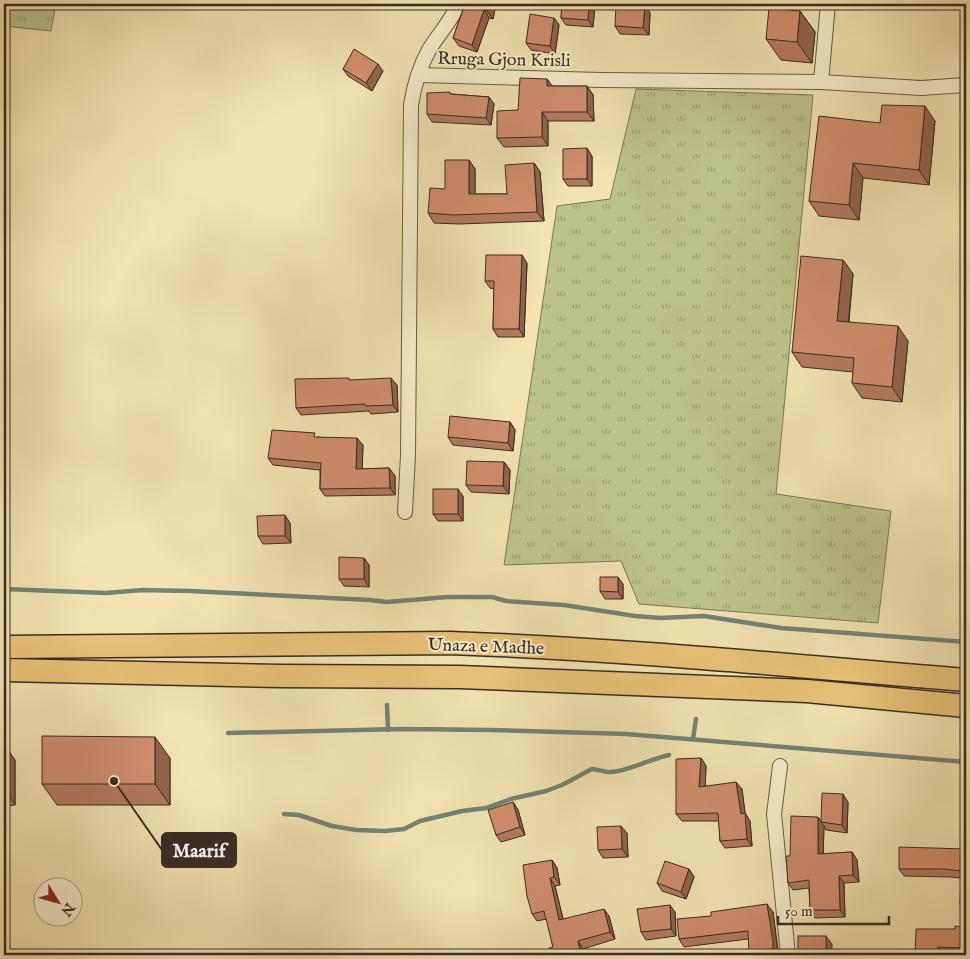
<svg xmlns="http://www.w3.org/2000/svg" width="970" height="959" viewBox="0 0 970 959" font-family="'IM FELL English',serif">
<style>
.grass{fill:url(#grass-tufts);stroke:#7b7758}
.lines{fill:none;stroke-linecap:round;stroke-linejoin:round}
.stream{stroke:#748376;stroke-width:4.5}
.minor-casing{stroke:#685948;stroke-width:16}
.trunk-casing{stroke:#3a2b25;stroke-width:25}
.minor{stroke:#f7edcc;stroke-width:14}
.trunk{stroke:#e9c278;stroke-width:22}
.wall{fill:#b37a5e;stroke:#3a2b25}
.shaded-wall{fill:#92634c;stroke:#3a2b25}
.building{fill:#d08e6d;stroke:#3a2b25}
.labels{text-anchor:middle;stroke-width:4;stroke-linejoin:round;paint-order:stroke}
.street-label{font-size:18px;fill:#3a2b25;stroke:#f7edcc}
.leader{fill:none;stroke:#3a2b25;stroke-width:2}
.callout-dot{fill:#3a2b25;stroke:#f7edcc;stroke-width:2}
.callout{fill:#3a2b25;stroke:#3a2b25;stroke-width:2}
.callout-label{font-size:19px;text-anchor:middle;font-weight:bold;fill:#fff}
</style>
<defs>
<pattern id="grass-tufts" width="24" height="20" patternUnits="userSpaceOnUse" patternTransform="scale(1.25)"><rect width="24" height="20" fill="#bcc38a"/><path d="M3 7l-1-3M5 7V3M7 7l1-3M15 17l-1-3M17 17v-4M19 17l1-3" fill="none" stroke="#9a9f71"/></pattern>
</defs>
<rect width="100%" height="100%" fill="#f2e3b1"/>
<filter id="stains"><feTurbulence type="fractalNoise" baseFrequency=".004" numOctaves="4"/><feColorMatrix values="0 0 0 0 .2 0 0 0 0 .09 0 0 0 0 .02 0 0 0 .5 -.17"/></filter>
<radialGradient id="worn" r=".72"><stop offset=".6" stop-color="#630" stop-opacity="0"/><stop offset="1" stop-color="#630" stop-opacity=".3"/></radialGradient>
<g class="grass">
<path d="M4,4H56L51,31L4,26Z"/>
<path d="M636,89L813,95L776,494L891,511L878,623L639,604L621,561L504,565L557,206L610,199Z"/>
</g>
<g class="lines">
<g class="stream">
<path d="M4,589L106,593L143,590L190,591L370,600L387,602L447,597H492L506,601L564,605L635,616L660,618L704,616L781,628L966,642"/>
<path d="M387,705L388,730"/>
<path d="M228,733L401,729L491,730L626,734L966,762"/>
<path d="M693,739L696,719"/>
<path d="M284,814L299,815L332,826L356,830L385,831L404,829L420,821L462,811L486,808L511,799L546,791L562,785L592,769C599,769 605,773 611,772C630,771 649,759 669,755"/>
</g>
<defs>
<g id="minor">
<path d="M419,75L602,80L821,82L921,88L966,85"/>
<path d="M821,82L828,4"/>
<path d="M405,512L408,455L411,105C414,86 420,66 429,50C438,34 452,21 458,4"/>
<path d="M780,766L774,814L788,955"/>
</g>
<g id="trunk">
<path d="M4,647L450,643C622,649 794,666 966,680"/>
<path d="M4,670L281,676L460,677L807,691L966,706"/>
</g>
</defs>
<use href="#minor" class="minor-casing"/>
<use href="#trunk" class="trunk-casing"/>
<use href="#minor" class="minor"/>
<use href="#trunk" class="trunk"/>
</g>
<g class="wall">
<path d="M465,4H496L493,19L489,18L477,52L459,46L453,38Z"/>
<path d="M562,4H595L593,27L566,25L561,18Z"/>
<path d="M645,6L650,13L649,35L620,34L615,26Z"/>
<path d="M800,11L815,32L812,63L781,60L766,39Z"/>
<path d="M554,18L559,25L555,54L531,50L526,43Z"/>
<path d="M343,69L383,71L372,91L348,76Z"/>
<path d="M547,79L552,86H587L593,95L594,121H548V146L504,147L497,138L518,110Z"/>
<path d="M451,94L489,97L494,104L491,125L432,122L427,114Z"/>
<path d="M935,121L929,185L863,178L859,220L819,216L809,201L880,123Z"/>
<path d="M592,156V186H568L563,179Z"/>
<path d="M469,160L475,169V194H507L534,163L540,172L544,221L459,224L434,223L428,213L445,189Z"/>
<path d="M843,260L853,274L849,322L908,341L902,402L862,398L852,383L853,372L802,367L792,352Z"/>
<path d="M527,263L524,337H498L493,329L494,289L490,288L485,281Z"/>
<path d="M350,380L397,385L398,412L371,414L369,411L301,415L296,408Z"/>
<path d="M510,422L515,430L513,451L453,445L448,437Z"/>
<path d="M318,437L363,445L362,469L389,468L395,476V495L325,496L320,489V470L273,465L268,458Z"/>
<path d="M504,462L510,470L509,494L471,492L466,485Z"/>
<path d="M463,496V521H438L433,514Z"/>
<path d="M290,523L291,543L263,544L258,536Z"/>
<path d="M364,558L369,565V587L344,586L339,579Z"/>
<path d="M623,584V599H605L600,591Z"/>
<path d="M4,749H7L15,760V805L4,806Z"/>
<path d="M170,758V805H57L42,784Z"/>
<path d="M701,758L706,766L705,786L742,789L745,813L750,821L752,846L725,848L720,841L719,821H682L676,814Z"/>
<path d="M513,802L518,810L525,835L501,842L496,835Z"/>
<path d="M848,802L847,833L826,830L824,826L823,854L852,852L857,860L859,882L844,883L845,917L815,918L810,910L809,888L793,890L788,883L790,856L821,820Z"/>
<path d="M627,833L628,857L603,858L598,850Z"/>
<path d="M966,849V912H965L960,904L961,878L950,877L904,876L899,869Z"/>
<path d="M552,860L557,868L560,885L555,886L563,919L609,916L615,939L583,949L585,955H551L553,947L547,919L537,921L532,914Z"/>
<path d="M689,869L694,877L686,899L662,891L657,883Z"/>
<path d="M675,912L676,936L646,940L641,932Z"/>
<path d="M773,912L778,950L748,939L684,947L679,939Z"/>
<path d="M966,927V955H915L955,929Z"/>
</g>
<g class="shaded-wall">
<path d="M489,4H496L493,19L487,11Z"/>
<path d="M589,4H595L593,27L588,20Z"/>
<path d="M645,6L650,13L649,35L643,28Z"/>
<path d="M484,10L489,18L477,52L472,45Z"/>
<path d="M800,11L815,32L812,63L797,42Z"/>
<path d="M554,18L559,25L555,54L550,46Z"/>
<path d="M378,64L383,71L372,91L366,83Z"/>
<path d="M547,79L554,88L547,86Z"/>
<path d="M587,86L593,95L594,121L587,112Z"/>
<path d="M489,97L494,104L491,125L486,118Z"/>
<path d="M925,106L935,121L929,185L919,170Z"/>
<path d="M542,112L548,121V146L542,137Z"/>
<path d="M587,148L592,156V186L587,179Z"/>
<path d="M469,160L475,169V203L469,194Z"/>
<path d="M534,163L540,172L544,221L537,212Z"/>
<path d="M853,163L863,178L859,220L849,205Z"/>
<path d="M522,255L527,263L524,337L519,329Z"/>
<path d="M843,260L853,274L847,335L837,321Z"/>
<path d="M898,326L908,341L902,402L892,387Z"/>
<path d="M391,378L397,385L398,412L393,405Z"/>
<path d="M510,422L515,430L513,451L508,443Z"/>
<path d="M357,438L363,445L362,476L356,469Z"/>
<path d="M504,462L510,470L509,494L503,486Z"/>
<path d="M389,468L395,476V495L390,488Z"/>
<path d="M458,489L463,496V521L458,514Z"/>
<path d="M285,515L290,523L291,543L285,536Z"/>
<path d="M364,558L369,565V587L364,579Z"/>
<path d="M618,577L623,584V599L618,592Z"/>
<path d="M155,737L170,758V805L155,784Z"/>
<path d="M7,749L15,760V805L8,794Z"/>
<path d="M701,758L706,766L705,795L699,787Z"/>
<path d="M736,782L742,789L745,813L750,821L752,846L747,839L741,814Z"/>
<path d="M843,794L848,802L847,833L842,825Z"/>
<path d="M513,802L518,810L525,835L520,827Z"/>
<path d="M818,817L822,822H821L824,826L823,862L818,854Z"/>
<path d="M621,826L627,833L628,857L622,849Z"/>
<path d="M852,852L857,860L859,882L853,875Z"/>
<path d="M552,860L557,868L560,885L554,877Z"/>
<path d="M689,869L694,877L686,899L681,892Z"/>
<path d="M839,876L844,883L845,917L840,910Z"/>
<path d="M550,878L555,886L565,927L559,920Z"/>
<path d="M767,904L773,912L778,955H773Z"/>
<path d="M670,905L675,912L676,936L671,929Z"/>
<path d="M604,909L609,916L615,939L610,932Z"/>
<path d="M826,936L832,944V955H826Z"/>
<path d="M578,941L583,949L585,955H581Z"/>
<path d="M938,947L943,954V955H942L938,950Z"/>
<path d="M936,950L940,955H936Z"/>
</g>
<g class="building">
<path d="M465,4H489L487,11L484,10L472,45L453,38Z"/>
<path d="M562,4H589L588,20L561,18Z"/>
<path d="M616,4L645,6L643,28L615,26Z"/>
<path d="M769,8L800,11L797,42L766,39Z"/>
<path d="M530,14L554,18L550,46L526,43Z"/>
<path d="M354,49L378,64L366,83L343,69Z"/>
<path d="M520,78L547,79V86H587V112H542V137L497,138V111L518,110Z"/>
<path d="M450,92V94L489,97L486,118L427,114V93Z"/>
<path d="M882,105L925,106L919,170L853,163L849,205L809,201L819,116L880,123Z"/>
<path d="M587,148V179H563V149Z"/>
<path d="M445,160H469V194H507L505,165L534,163L537,212L453,215L428,213L430,188L445,189Z"/>
<path d="M486,255H522L519,329H493L494,281H485Z"/>
<path d="M801,256L843,260L837,321L898,326L892,387L852,383L854,358L792,352Z"/>
<path d="M349,378V380L391,378L393,405L366,406L365,404L296,408L295,379Z"/>
<path d="M450,416L510,422L508,443L448,437Z"/>
<path d="M272,430L315,433L314,437L357,438L356,469L389,468L390,488L320,489L321,463L268,458Z"/>
<path d="M467,461L504,462L503,486L466,485Z"/>
<rect x="433" y="489" width="25" height="25"/>
<path d="M285,515V536H258L257,516Z"/>
<path d="M339,557L364,558V579H339Z"/>
<path d="M600,577H618V592L600,591Z"/>
<path d="M42,736L155,737V784H42Z"/>
<path d="M4,749H7L8,794H4Z"/>
<path d="M701,758L699,787L736,782L741,814L745,813L747,839L720,841L718,813L676,814V759Z"/>
<path d="M822,793L843,794L842,825L821,822Z"/>
<path d="M513,802L520,827L496,835L488,810Z"/>
<path d="M791,816L818,817V854L852,852L853,875L839,876L840,910H810L809,880L788,883L786,856H790Z"/>
<path d="M621,826L622,849L598,850L597,827Z"/>
<path d="M899,847L966,849V905L960,904L962,871L944,869H899Z"/>
<path d="M552,860L554,877L550,878L559,920L604,909L610,932L578,941L581,955H551L549,948L553,947L544,911L532,914L527,896L523,865Z"/>
<path d="M665,861L689,869L681,892L657,883Z"/>
<path d="M767,904L773,942V955H749L748,931L679,939L677,919L711,916V912Z"/>
<path d="M670,905L671,929L641,932L637,909Z"/>
<path d="M955,926L966,927V948L938,947V950H936V955H915L916,929H955Z"/>
<rect x="798" y="936" width="28" height="19"/>
<path d="M687,950V955H666V952Z"/>
</g>
<g class="labels">
<g class="street-label">
<text transform="translate(504 59) rotate(1)" y="6">Rruga Gjon Krisli</text>
<text transform="translate(486 646) rotate(2)" y="6">Unaza e Madhe</text>
</g>
</g>
<path class="leader" d="M114 781L162 850"/>
<circle class="callout-dot" cx="114" cy="781" r="5"/>
<rect class="callout" x="162" y="833" width="74" height="34" rx="5"/>
<g class="callout-label">
<text x="199" y="857">Maarif</text>
</g>
<rect width="970" height="959" fill="none" stroke="#f2e3b1" stroke-width="20"/>
<rect x="5" y="5" width="960" height="949" fill="none" stroke="#3a2b25" stroke-width="2.5"/>
<rect x="10" y="10" width="950" height="939" fill="none" stroke="#3a2b25"/>
<g transform="translate(58 902) rotate(127)"><circle r="24" fill="#f7edcc" stroke="#ab9f89"/>
<path d="M0-4L9 19L0 12L-9 19Z" fill="#8f2418"/>
<text y="-8" font-size="14" font-weight="bold" text-anchor="middle" fill="#3a2b25">N</text>
</g>
<path d="M778 916v8h111v-8" fill="none" stroke="#3a2b25" stroke-width="2.5"/>
<text x="785" y="916" font-size="15" fill="#3a2b25" stroke="#f7edcc" stroke-width="4" paint-order="stroke">50 m</text>
<rect width="100%" height="100%" filter="url(#stains)"/>
<rect width="100%" height="100%" fill="url(#worn)"/>
</svg>
